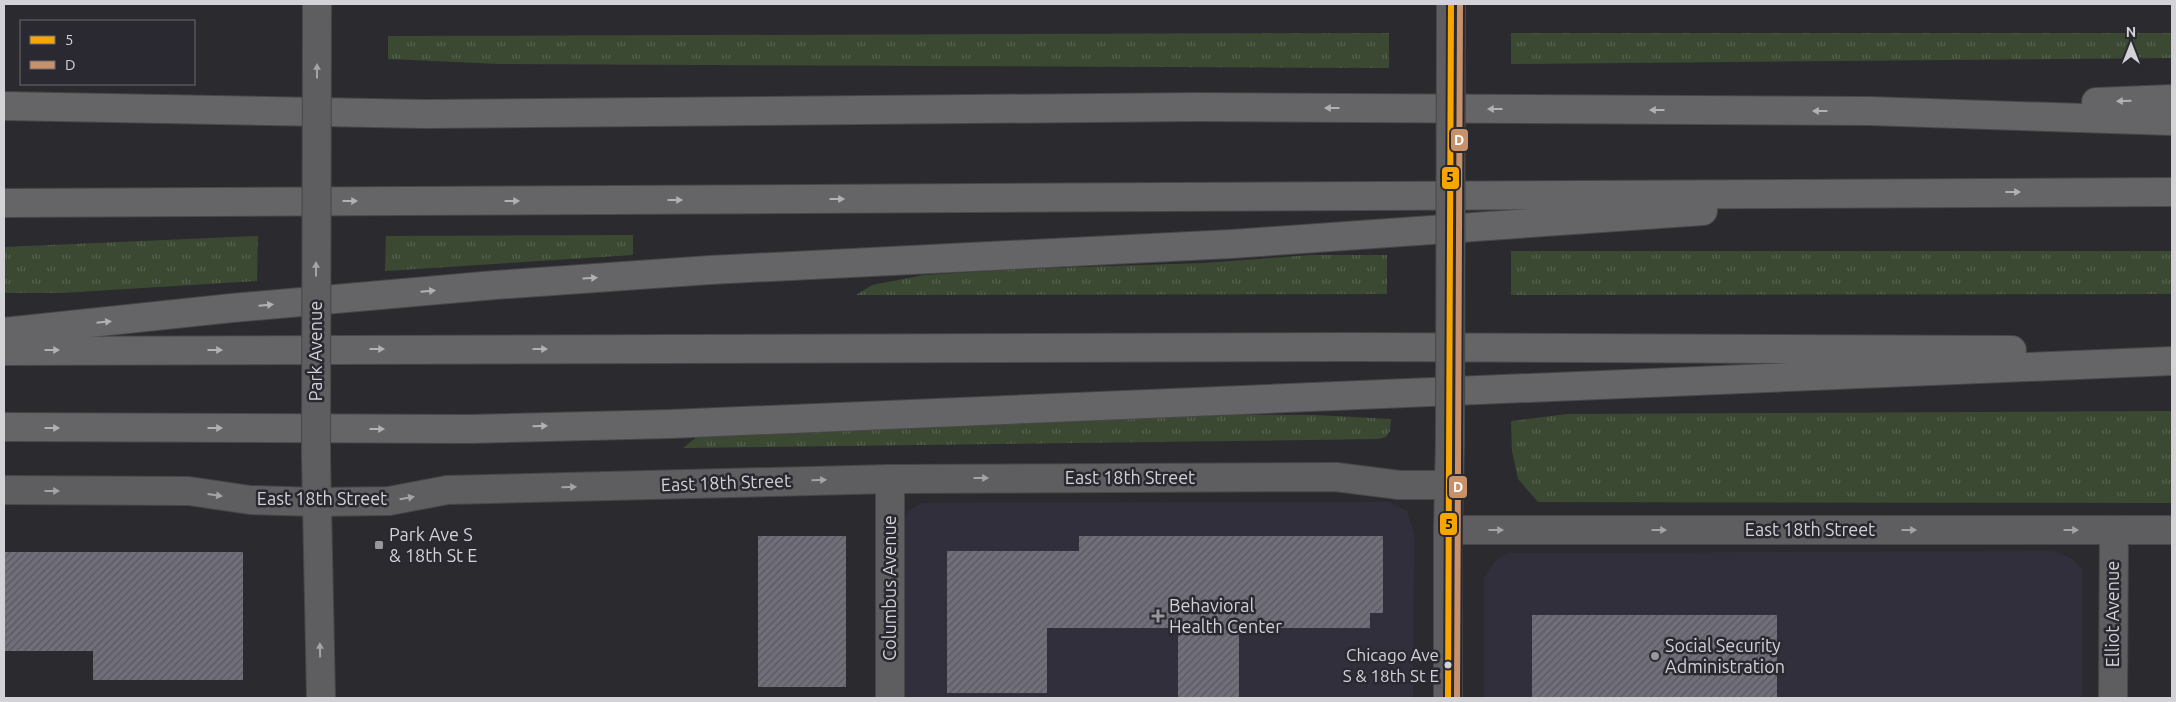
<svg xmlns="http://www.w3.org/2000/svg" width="2176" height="702" viewBox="0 0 2176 702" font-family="Ubuntu,sans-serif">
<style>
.built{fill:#312f3c}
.grass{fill:url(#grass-tufts)}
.building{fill:url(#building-hatch)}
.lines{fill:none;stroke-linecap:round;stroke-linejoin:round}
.minor-casing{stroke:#474749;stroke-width:30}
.tertiary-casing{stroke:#474749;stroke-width:30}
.motorway-casing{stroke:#474749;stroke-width:30}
.minor{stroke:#5e5e60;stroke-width:28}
.tertiary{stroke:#5e5e60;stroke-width:28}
.motorway{stroke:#656567;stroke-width:28}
.tertiary-bridge-casing{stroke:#474749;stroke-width:30;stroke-linecap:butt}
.tertiary-bridge{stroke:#5e5e60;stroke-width:28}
.bus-1-casing{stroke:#2a2931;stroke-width:10}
.bus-2-casing{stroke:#2a2931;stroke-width:10}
.bus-1{stroke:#f7a600;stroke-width:6}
.bus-2{stroke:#c7916a;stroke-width:6}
.oneway{fill:#a4a4a7}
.oneway2{fill:#b1b1b5}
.poi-dot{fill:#98989c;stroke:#2a2931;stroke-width:2}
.bus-dot{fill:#d2d2d7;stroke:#2a2931;stroke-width:2}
.labels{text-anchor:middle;stroke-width:5;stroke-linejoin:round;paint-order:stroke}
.bus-label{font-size:17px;fill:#d2d2d7;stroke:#2a2931;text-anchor:end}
.street-label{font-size:18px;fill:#d2d2d7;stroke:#2a2931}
.poi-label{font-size:18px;fill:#d2d2d7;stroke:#2a2931;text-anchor:start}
.line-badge{stroke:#2a2931;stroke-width:2}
.badge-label{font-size:14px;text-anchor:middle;font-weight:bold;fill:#fff}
.pale-badge-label{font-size:14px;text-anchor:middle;font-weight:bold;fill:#111}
</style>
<defs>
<pattern id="grass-tufts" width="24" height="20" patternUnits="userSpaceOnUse" patternTransform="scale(1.25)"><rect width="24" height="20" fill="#3b4933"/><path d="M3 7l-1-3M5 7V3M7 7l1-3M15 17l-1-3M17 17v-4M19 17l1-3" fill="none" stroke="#566250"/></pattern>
<pattern id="building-hatch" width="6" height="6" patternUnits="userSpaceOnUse" patternTransform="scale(1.25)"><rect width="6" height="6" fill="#706f7a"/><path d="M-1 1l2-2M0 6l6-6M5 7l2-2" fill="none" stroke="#5a5960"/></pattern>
</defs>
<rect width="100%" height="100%" fill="#2b2b2f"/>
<g class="built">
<path d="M1389,502L1407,511L1414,534L1413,698H902L901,528L907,512L923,503Z"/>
<path d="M2053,551L2071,558L2082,569V698H1484V578L1494,562L1507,553Z"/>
</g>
<g class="grass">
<path d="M1389,33V68L500,64L388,59V36Z"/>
<path d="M1511,33H2172V58L1511,64Z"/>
<path d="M633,235V255L385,271L386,236Z"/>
<path d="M258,236L257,281L62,293H4V247Z"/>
<path d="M1511,251H2172V294L1511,295Z"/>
<path d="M1311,255H1387V294L856,295L872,285L924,275L1023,269L1203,263Z"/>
<path d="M2172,411V503L1538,502L1518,479L1512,451L1511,421L1567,414Z"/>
<path d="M1124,414L1314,415L1391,419L1390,431L1386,437L1379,439L683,448L697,437L895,423Z"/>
</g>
<g class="building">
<rect x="758" y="536" width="88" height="151"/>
<path d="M1079,536H1383V613H1370V628H1239V698H1178V628H1047V693H947V551H1079Z"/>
<path d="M4,552H243V680H93V651H4Z"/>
<rect x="1532" y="615" width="245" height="83"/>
</g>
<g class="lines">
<defs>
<g id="minor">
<path d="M4,490L189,491L250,500L317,502L389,501L447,490L890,479L1336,477L1399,485H1448"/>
<path d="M1448,530H2172"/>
<path d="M890,698V479"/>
<path d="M2113,698L2114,530"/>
</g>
<g id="tertiary">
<path d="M316,457L321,698"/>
<path d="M1448,698V530L1450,441"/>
</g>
<g id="motorway">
<path d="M2096,102L2172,99"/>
<path d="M4,106L425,114L1197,107L1869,111L2172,121"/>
<path d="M4,203L2172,192"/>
<path d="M4,332L232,308L495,285L710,270L1231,244L1703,211"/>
<path d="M4,351L1352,347L2012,350"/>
<path d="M4,427L469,429L670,424L2172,361"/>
</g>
</defs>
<use href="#minor" class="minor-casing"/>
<use href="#tertiary" class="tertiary-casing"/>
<use href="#motorway" class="motorway-casing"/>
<use href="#minor" class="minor"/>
<use href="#tertiary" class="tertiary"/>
<use href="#motorway" class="motorway"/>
<defs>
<g id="tertiary-bridge">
<path d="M1450,441L1451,4"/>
<path d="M316,457L317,4"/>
</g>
</defs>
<use href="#tertiary-bridge" class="tertiary-bridge-casing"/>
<use href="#tertiary-bridge" class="tertiary-bridge"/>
<defs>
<path id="bus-1" d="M1448,698L1451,4"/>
<path id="bus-2" d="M1457,698L1460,4"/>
</defs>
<use href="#bus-1" class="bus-1-casing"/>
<use href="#bus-2" class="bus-2-casing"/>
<use href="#bus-1" class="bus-1"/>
<use href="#bus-2" class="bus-2"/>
</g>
<defs><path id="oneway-solid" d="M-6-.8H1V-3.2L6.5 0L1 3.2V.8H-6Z" transform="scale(1.25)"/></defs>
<g class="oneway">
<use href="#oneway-solid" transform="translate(317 71) rotate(-90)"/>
<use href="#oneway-solid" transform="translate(316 269) rotate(-90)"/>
<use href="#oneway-solid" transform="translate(981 478)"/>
<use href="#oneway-solid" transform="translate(819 480) rotate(-2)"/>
<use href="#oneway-solid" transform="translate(569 487) rotate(-2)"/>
<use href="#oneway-solid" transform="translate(52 491)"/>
<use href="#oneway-solid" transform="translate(215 495) rotate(8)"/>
<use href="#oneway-solid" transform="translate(407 498) rotate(-10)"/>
<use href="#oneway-solid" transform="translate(1496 530)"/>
<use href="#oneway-solid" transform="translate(1659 530)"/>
<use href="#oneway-solid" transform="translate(1909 530)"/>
<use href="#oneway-solid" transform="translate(2071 530)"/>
<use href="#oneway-solid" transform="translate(320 650) rotate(-91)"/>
</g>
<g class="oneway2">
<use href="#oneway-solid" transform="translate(2124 101) rotate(178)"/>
<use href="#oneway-solid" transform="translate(1332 108) rotate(-180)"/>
<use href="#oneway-solid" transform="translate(1495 109) rotate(-180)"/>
<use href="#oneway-solid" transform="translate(1657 110) rotate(-180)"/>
<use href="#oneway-solid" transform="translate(1820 111) rotate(-180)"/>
<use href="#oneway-solid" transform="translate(2013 192)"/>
<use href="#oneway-solid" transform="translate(837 199)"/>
<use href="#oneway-solid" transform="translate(675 200)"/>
<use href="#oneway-solid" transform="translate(350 201)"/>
<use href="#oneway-solid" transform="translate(512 201)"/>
<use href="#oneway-solid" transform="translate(590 278) rotate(-4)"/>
<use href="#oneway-solid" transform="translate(428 291) rotate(-5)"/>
<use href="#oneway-solid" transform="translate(266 305) rotate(-5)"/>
<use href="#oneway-solid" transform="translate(104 322) rotate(-6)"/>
<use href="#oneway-solid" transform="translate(377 349)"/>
<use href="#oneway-solid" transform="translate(540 349)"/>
<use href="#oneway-solid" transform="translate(52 350)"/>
<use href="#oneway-solid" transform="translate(215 350)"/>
<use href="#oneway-solid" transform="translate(540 426) rotate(-1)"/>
<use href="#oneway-solid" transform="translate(52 428)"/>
<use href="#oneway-solid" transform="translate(215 428)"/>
<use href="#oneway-solid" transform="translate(377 429)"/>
</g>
<g class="poi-dot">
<rect x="374" y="540" width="10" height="10" rx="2.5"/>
<path d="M1155.5 608.5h5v5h5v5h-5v5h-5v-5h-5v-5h5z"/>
<circle cx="1655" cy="656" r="5"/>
</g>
<circle class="bus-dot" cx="1448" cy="665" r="4.5"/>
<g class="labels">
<g class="bus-label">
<text x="1439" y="661">Chicago Ave<tspan x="1439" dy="21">S &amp; 18th St E</tspan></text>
</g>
<g class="street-label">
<text transform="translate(316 351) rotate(-90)" y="6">Park Avenue</text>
<text x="1130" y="484">East 18th Street</text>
<text transform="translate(726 483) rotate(-2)" y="6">East 18th Street</text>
<text x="322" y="505">East 18th Street</text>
<text x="1810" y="536">East 18th Street</text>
<text transform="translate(890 588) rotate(-90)" y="6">Columbus Avenue</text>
<text transform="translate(2113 614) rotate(-90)" y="6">Elliot Avenue</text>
</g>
<g class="poi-label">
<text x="389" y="541">Park Ave S<tspan x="389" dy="21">&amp; 18th St E</tspan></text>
<text x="1169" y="612">Behavioral<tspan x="1169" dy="21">Health Center</tspan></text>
<text x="1665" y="652">Social Security<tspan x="1665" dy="21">Administration</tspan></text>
</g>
</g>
<g class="line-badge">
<rect x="1450" y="128" width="19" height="24" rx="5" fill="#c7916a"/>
<rect x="1441" y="166" width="19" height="24" rx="5" fill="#f7a600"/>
<rect x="1448" y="475" width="20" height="24" rx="5" fill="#c7916a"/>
<rect x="1439" y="512" width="19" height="24" rx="5" fill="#f7a600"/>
</g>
<g class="badge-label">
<text x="1459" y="145">D</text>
<text x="1458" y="492">D</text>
</g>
<g class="pale-badge-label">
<text x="1450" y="182">5</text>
<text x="1449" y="529">5</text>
</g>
<rect width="2176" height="702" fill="none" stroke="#d2d2d7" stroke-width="10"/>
<rect x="20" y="20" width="175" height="65" fill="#2a2931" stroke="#6d6d73"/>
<rect x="30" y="36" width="25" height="8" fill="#f7a600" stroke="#6d6d73"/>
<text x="65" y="45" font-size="15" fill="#d2d2d7">5</text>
<rect x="30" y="61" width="25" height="8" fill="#c7916a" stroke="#6d6d73"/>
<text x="65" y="70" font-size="15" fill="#d2d2d7">D</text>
<g transform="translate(2131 45)" stroke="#2a2931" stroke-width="4" paint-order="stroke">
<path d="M0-4L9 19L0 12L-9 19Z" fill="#d2d2d7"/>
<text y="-8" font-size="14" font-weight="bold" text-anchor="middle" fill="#d2d2d7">N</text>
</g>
</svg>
